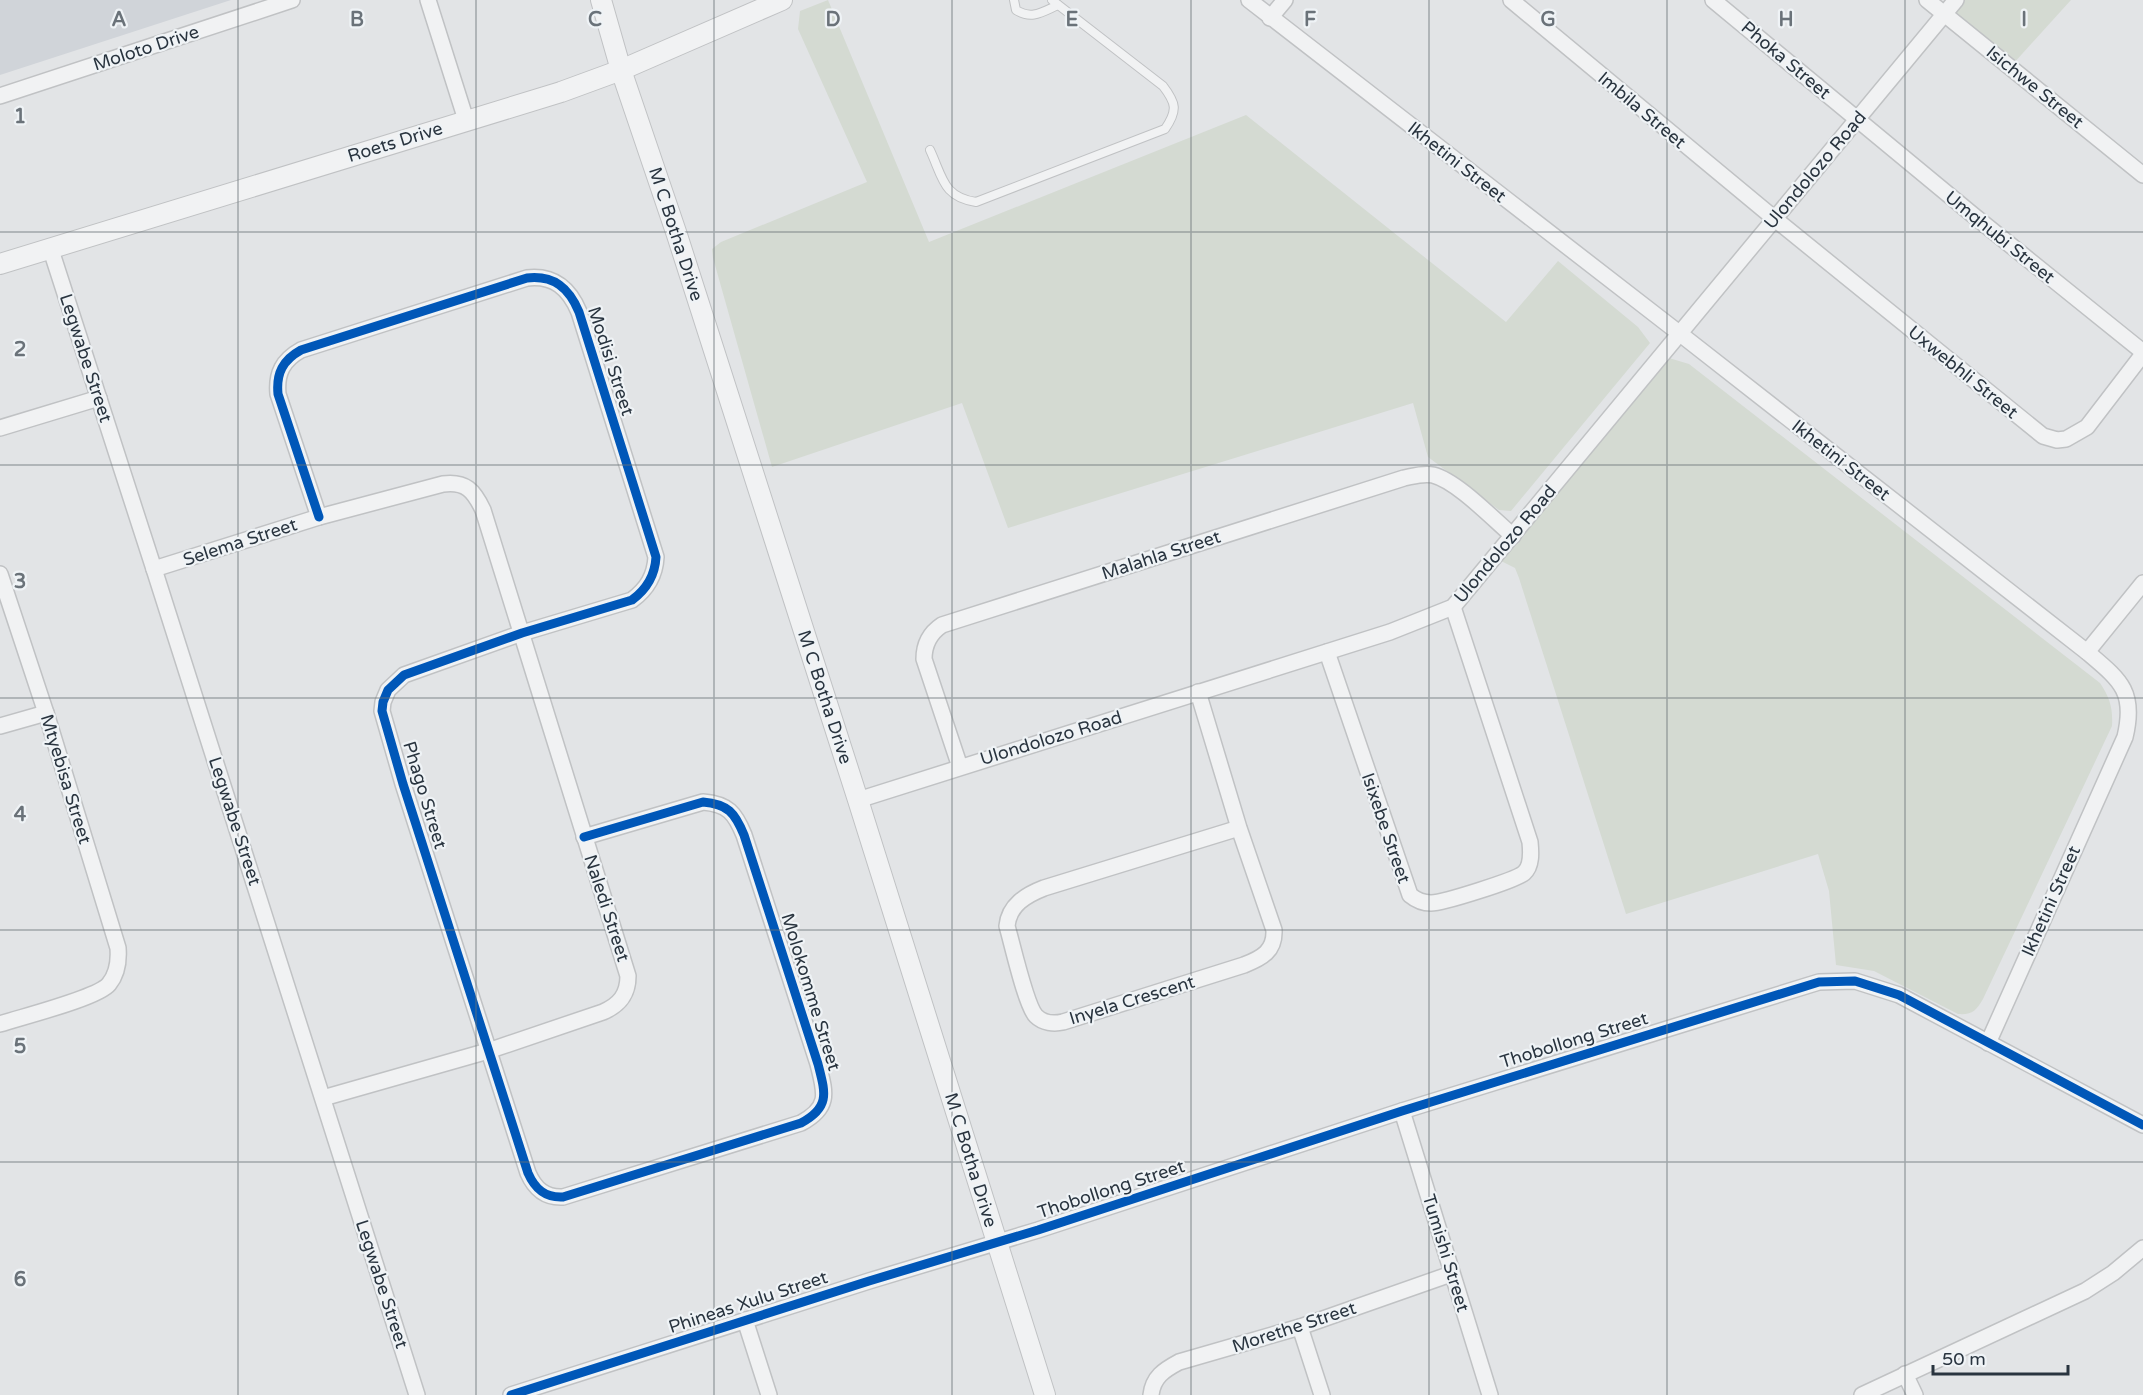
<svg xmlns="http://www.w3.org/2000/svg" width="2143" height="1395" viewBox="0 0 2143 1395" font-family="'Varela Round',sans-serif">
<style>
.built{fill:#d0d4d9}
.green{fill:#d4dad2}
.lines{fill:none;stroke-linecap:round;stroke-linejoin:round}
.service-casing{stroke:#c0c2c4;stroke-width:10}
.minor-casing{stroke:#c0c2c4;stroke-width:18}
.tertiary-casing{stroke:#c0c2c4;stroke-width:22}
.service{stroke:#f1f2f3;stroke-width:8}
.minor{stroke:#f1f2f3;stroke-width:15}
.tertiary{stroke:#f1f2f3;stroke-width:20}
.cycleway-casing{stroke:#eff3f6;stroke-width:13}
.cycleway{stroke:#0057b8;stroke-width:9}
.grid{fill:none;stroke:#6a7279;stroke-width:1.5;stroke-opacity:0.55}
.labels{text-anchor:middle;stroke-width:4.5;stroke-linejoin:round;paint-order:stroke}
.street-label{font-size:18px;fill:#29343f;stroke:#eff3f6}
.grid-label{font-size:20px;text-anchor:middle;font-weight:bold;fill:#6a7279;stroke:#eff3f6;stroke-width:4.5;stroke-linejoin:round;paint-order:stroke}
</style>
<rect width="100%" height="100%" fill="#e2e4e6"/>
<path class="built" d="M0,0H231L0,75Z"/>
<g class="green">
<path d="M828,0L929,242L1246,115L1506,322L1558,261L1638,327L1650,343L1511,511L1499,510L1428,457L1413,403L1008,528L962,403L772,467L713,258L712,249L721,242L867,182L798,29L800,11Z"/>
<path d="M1962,0H2071L2013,64L1952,11Z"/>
<path d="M1669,358L1689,364L2100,683C2110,698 2113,708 2112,726L1983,999C1976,1011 1972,1015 1958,1014L1874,971L1836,965L1829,891L1818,854L1626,914L1519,578L1515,568L1499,560Z"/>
</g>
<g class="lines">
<defs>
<g id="service">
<path d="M1014,0L1016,10C1032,20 1042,12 1058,5"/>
<path d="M930,150C943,178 943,197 976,202L1165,129C1178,110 1176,103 1163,86L1052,0"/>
</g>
<g id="minor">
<path d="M428,0L466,120"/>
<path d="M1249,0L1679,333L2087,652C2120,680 2136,691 2125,737L1988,1043"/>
<path d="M1511,0L1775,219L2043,436L2057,440L2066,439L2087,427L2143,354"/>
<path d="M1713,0L1973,215L2143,352"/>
<path d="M1927,0L2143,175"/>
<path d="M1270,18L1285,0"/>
<path d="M0,96L292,0"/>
<path d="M50,247L154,569L417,1395"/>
<path d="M0,428L99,398"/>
<path d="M319,517L278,394C276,373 283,360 301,350L527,278C554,275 569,288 579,312L656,557C655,576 647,589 632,600L522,633L404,675L388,690L383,702L382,711L403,784L528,1173C535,1189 545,1198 563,1197L801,1123C831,1107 825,1092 818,1064L744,835C735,813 728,804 703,802L584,837"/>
<path d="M154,569L319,517L443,484C466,481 474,491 483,510L628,976C628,995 619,1005 603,1012L488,1051L323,1098"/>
<path d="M0,574L46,713L118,948C119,961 118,973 109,984C98,998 21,1017 0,1024"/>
<path d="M1327,652L1410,895C1416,900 1423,903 1431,903C1443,903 1516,880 1524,873C1532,866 1531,852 1530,842L1453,607"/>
<path d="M2087,652L2143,583"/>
<path d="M1198,692L1239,828L1274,930C1275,951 1262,958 1244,965L1063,1022C1054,1024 1043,1023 1036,1016C1026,1006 1012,943 1007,926C1009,905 1026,895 1044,888L1239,828"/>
<path d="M0,726L46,713"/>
<path d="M960,767L924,659C924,645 930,633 942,625L1404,478C1414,476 1423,473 1433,475C1457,481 1493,519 1513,536"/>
<path d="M858,800L1390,632L1453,607L1956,0"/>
<path d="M1402,1111L1490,1395"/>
<path d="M745,1320L769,1395"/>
<path d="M1300,1327L1322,1395"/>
<path d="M1905,1374L1915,1395"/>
<path d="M511,1395L869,1281L1038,1230L1402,1111L1819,982L1855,981L1899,995L2143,1125"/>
<path d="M1151,1395C1153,1377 1164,1370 1179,1362L1300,1327L1451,1274"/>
<path d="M1862,1395L2085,1291L2113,1273L2143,1248"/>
</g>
<g id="tertiary">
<path d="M601,0L621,70L677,235L858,800L1045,1395"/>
<path d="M0,264L561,92L621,70L782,0"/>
</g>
</defs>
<use href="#service" class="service-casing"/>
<use href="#minor" class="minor-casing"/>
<use href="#tertiary" class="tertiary-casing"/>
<use href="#service" class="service"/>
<use href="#minor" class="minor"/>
<use href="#tertiary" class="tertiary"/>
<defs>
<g id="cycleway">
<path d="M319,517L278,394C276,373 283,360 301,350L527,278C554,275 569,288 579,312L656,557C655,576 647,589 632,600L522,633L404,675L388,690L383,702L382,711L403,784L528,1173C535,1189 545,1198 563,1197L801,1123C831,1107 825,1092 818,1064L744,835C735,813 728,804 703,802L584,837"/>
<path d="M511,1395L869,1281L1038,1230L1402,1111L1819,982L1855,981L1899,995L2143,1125"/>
</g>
</defs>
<use href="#cycleway" class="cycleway-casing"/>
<use href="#cycleway" class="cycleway"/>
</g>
<path class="grid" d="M238,0V1395M476,0V1395M714,0V1395M952,0V1395M1191,0V1395M1429,0V1395M1667,0V1395M1905,0V1395M0,232H2143M0,465H2143M0,698H2143M0,930H2143M0,1162H2143"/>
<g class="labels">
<g class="street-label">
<text transform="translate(146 48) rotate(-18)" y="6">Moloto Drive</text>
<text transform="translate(1786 60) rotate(40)" y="6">Phoka Street</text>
<text transform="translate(2035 87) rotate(39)" y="6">Isichwe Street</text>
<text transform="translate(1642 110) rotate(40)" y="6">Imbila Street</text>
<text transform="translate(395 142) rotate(-17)" y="6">Roets Drive</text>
<text transform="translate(1457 162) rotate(38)" y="6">Ikhetini Street</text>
<text transform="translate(1815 170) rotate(-50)" y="6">Ulondolozo Road</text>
<text transform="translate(676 234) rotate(72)" y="6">M C Botha Drive</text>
<text transform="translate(2000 237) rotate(39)" y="6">Umqhubi Street</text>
<text transform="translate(86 358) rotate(72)" y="6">Legwabe Street</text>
<text transform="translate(611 361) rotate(72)" y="6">Modisi Street</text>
<text transform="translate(1963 372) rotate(39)" y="6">Uxwebhli Street</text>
<text transform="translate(1841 460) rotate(38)" y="6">Ikhetini Street</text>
<text transform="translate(240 542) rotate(-18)" y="6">Selema Street</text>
<text transform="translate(1505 544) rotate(-50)" y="6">Ulondolozo Road</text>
<text transform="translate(1161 555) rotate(-18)" y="6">Malahla Street</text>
<text transform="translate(825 697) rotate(72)" y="6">M C Botha Drive</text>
<text transform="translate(1051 738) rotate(-17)" y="6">Ulondolozo Road</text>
<text transform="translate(66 779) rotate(73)" y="6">Mtyebisa Street</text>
<text transform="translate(425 795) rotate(73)" y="6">Phago Street</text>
<text transform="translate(235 821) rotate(72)" y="6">Legwabe Street</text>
<text transform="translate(1386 828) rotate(71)" y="6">Isixebe Street</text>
<text transform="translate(2051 901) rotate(-66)" y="6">Ikhetini Street</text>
<text transform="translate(607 908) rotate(72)" y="6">Naledi Street</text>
<text transform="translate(811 992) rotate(73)" y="6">Molokomme Street</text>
<text transform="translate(1132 1000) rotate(-17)" y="6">Inyela Crescent</text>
<text transform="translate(1574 1040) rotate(-17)" y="6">Thobollong Street</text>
<text transform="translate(971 1160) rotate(73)" y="6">M C Botha Drive</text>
<text transform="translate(1111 1189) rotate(-18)" y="6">Thobollong Street</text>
<text transform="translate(1446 1253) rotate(73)" y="6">Tumishi Street</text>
<text transform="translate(382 1284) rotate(72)" y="6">Legwabe Street</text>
<text transform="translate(748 1302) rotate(-18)" y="6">Phineas Xulu Street</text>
<text transform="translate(1294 1327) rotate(-18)" y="6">Morethe Street</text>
</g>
</g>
<g class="grid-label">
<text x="119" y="26">A</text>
<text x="357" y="26">B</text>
<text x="595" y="26">C</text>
<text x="833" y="26">D</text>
<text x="1072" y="26">E</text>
<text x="1310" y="26">F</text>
<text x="1548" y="26">G</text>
<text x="1786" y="26">H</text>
<text x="2024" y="26">I</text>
<text x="20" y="123">1</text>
<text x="20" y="356">2</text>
<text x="20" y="588">3</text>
<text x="20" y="821">4</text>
<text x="20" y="1053">5</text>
<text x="20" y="1286">6</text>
</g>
<path d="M1933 1365v9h135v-9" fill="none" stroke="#29343f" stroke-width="3"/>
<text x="1942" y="1365" font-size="18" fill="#29343f" stroke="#eff3f6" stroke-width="4.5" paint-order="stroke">50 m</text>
</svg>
